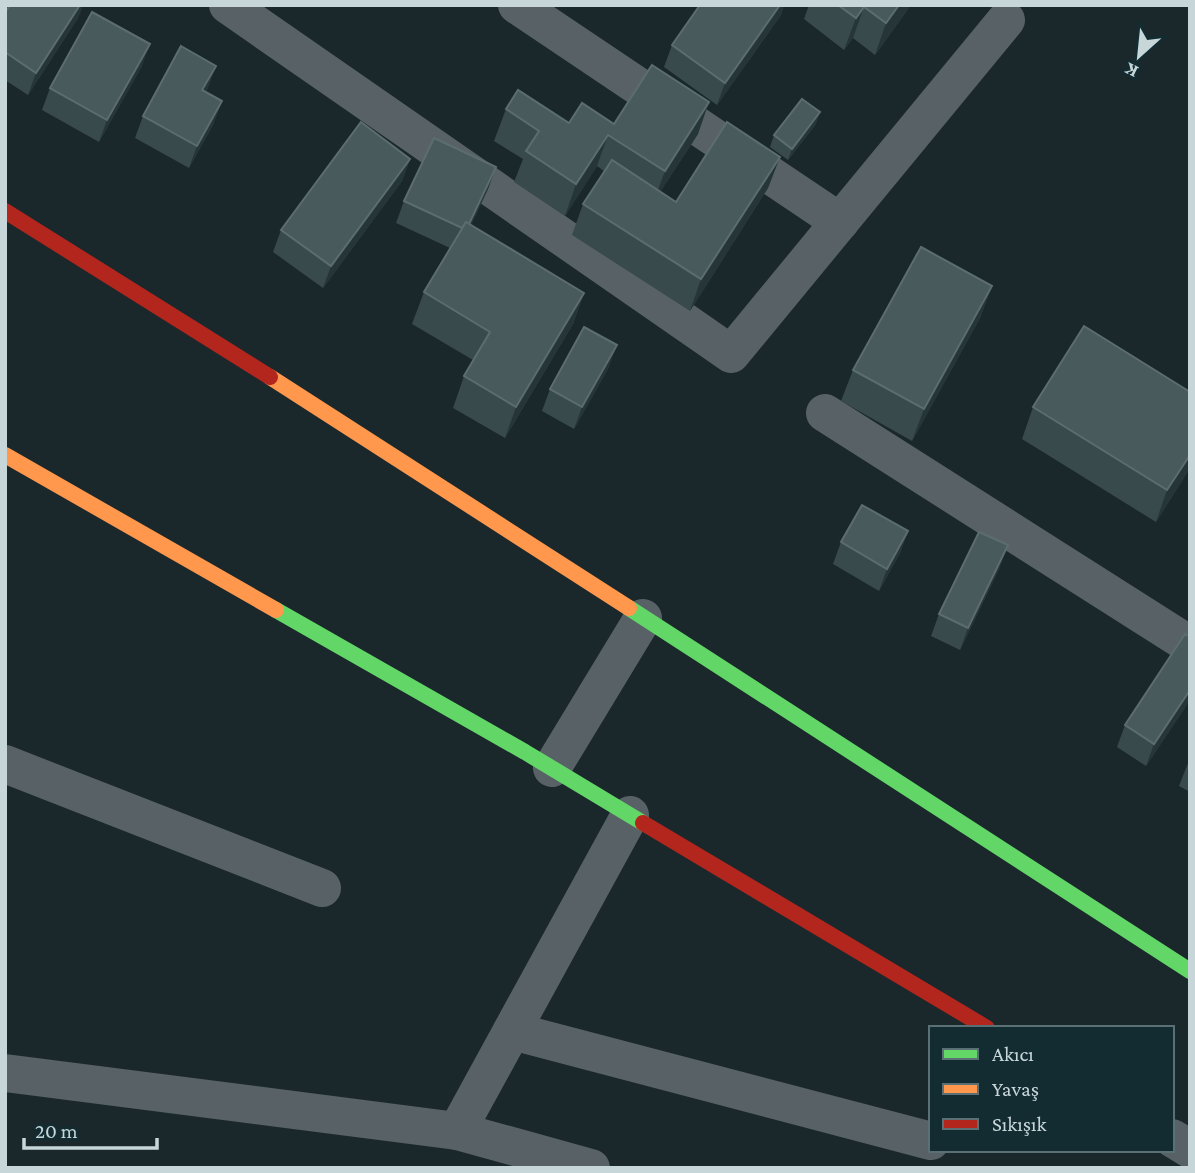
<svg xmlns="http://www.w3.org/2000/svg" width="1195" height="1173" viewBox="0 0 1195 1173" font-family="'Crimson Pro',serif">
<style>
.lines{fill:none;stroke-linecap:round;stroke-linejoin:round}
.street{stroke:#586266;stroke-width:38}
.fast{stroke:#63d668;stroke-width:16}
.slow{stroke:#ff974d;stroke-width:16}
.jam{stroke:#b3261e;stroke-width:16}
.wall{fill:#394a4c}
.shaded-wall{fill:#263638}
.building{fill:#485a5b;stroke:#5c6d6f;stroke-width:2}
</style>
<rect width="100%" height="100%" fill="#1a282b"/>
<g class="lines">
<g class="street">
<path d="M228,5L731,354L1006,20"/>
<path d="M517,5L840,222"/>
<path d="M825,413L1190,645"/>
<path d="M5,764L322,888"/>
<path d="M552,768L643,618"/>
<path d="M512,1031L931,1141"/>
<path d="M5,1073L457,1131L591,1168"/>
<path d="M457,1131L630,815"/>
<path d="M1172,1138L1190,1149"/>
</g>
<g class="fast">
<path d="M629,608L1190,971"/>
<path d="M276,610L525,752L643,823"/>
</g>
<g class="slow">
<path d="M270,377L629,608"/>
<path d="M5,455L276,610"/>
</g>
<g class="jam">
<path d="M5,211L270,377"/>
<path d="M643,823L987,1028"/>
</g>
</g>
<g class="wall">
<path d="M10,5H83L78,18L28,95L5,80V13Z"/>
<path d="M700,5H784L781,15L717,105L664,67L672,45Z"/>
<path d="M809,5H911L875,55L853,38L844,50L804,19Z"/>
<path d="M142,66L99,142L42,110L50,88Z"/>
<path d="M208,88L205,92L214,123L189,168L135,138L143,116Z"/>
<path d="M506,109L569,123L614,124L698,134L660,192L676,202L780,157L768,188L690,311L572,235L583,204L604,171L597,166L565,216L514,182L523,159L494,141Z"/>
<path d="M816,124L788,160L770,147L774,135Z"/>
<path d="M410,159L402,181L323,288L273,252L281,230Z"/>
<path d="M496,167L488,189L471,225L584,293L573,324L505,438L453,408L464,376L473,360L412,324L424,292L450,248L396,223L404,201Z"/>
<path d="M992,286L980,318L912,441L841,401L853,370Z"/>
<path d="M609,367L574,429L542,411L550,389Z"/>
<path d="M1190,392V468L1156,522L1022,439L1033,407Z"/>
<path d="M908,531L900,553L879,591L833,564L841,542Z"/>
<path d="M1000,567L960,650L931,636L939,614Z"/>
<path d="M1190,637V700L1146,766L1117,747L1125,725Z"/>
<path d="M1190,758V792L1179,786Z"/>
</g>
<g class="shaded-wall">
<path d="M80,5H83L78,18L28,95L36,73Z"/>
<path d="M780,5H784L781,15L717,105L725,83Z"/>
<path d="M899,5H911L875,55L886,23Z"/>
<path d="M864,7L853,38L844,50L856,18Z"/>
<path d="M150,44L142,66L99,142L107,120Z"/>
<path d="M216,66L208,88L194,112L202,90Z"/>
<path d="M222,101L214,123L189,168L197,146Z"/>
<path d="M709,102L698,134L653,203L665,171Z"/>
<path d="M820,112L816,124L788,160L792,149Z"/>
<path d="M608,135L597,166L565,216L576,184Z"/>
<path d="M780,157L768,188L690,311L701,279Z"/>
<path d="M410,159L402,181L323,288L331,266Z"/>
<path d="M496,167L488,189L458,252L466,230Z"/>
<path d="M992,286L980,318L912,441L924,409Z"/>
<path d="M584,293L573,324L505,438L516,407Z"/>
<path d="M617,345L609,367L574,429L582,407Z"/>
<path d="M1190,455V468L1156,522L1167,490Z"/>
<path d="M908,531L900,553L879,591L887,569Z"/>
<path d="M1008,545L1000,567L960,650L968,628Z"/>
<path d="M1190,690V700L1146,766L1154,744Z"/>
</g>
<g class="building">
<path d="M10,5H80L36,73L5,52V13Z"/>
<path d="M700,5H780L725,83L672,45Z"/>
<path d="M838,5H899L886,23L864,7L856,18Z"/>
<path d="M92,12L150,44L107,120L50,88Z"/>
<path d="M181,46L216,66L202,90L222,101L197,146L143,116Z"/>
<path d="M652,65L709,102L665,171L608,135L576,184L526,151L539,131L506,109L518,90L569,123L582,103L614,124Z"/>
<path d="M802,99L820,112L792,149L774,135Z"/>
<path d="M361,122L410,159L331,266L281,230Z"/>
<path d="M727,122L780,157L701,279L583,204L612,160L676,202Z"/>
<path d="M434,138L496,167L469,224L466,222L462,228L404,201Z"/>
<path d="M466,222L584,293L516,407L464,376L490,332L424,292Z"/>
<path d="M921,247L992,286L924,409L853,370Z"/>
<path d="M1084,326L1190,392V455L1167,490L1033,407Z"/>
<path d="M584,327L617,345L582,407L550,389Z"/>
<path d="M862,505L908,531L887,569L841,542Z"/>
<path d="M979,532L1008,545L968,628L939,614Z"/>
<path d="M1185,634L1190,637V690L1154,744L1125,725Z"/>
</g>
<rect width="1195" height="1173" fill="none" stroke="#c7d6d9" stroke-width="14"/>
<rect x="929" y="1026" width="245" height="126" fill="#132c32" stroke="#5b7075" stroke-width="2"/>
<rect x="943" y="1049" width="35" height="10" fill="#63d668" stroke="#5b7075" stroke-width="2"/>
<text x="992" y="1061" font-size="21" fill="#c7d6d9">Akıcı</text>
<rect x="943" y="1084" width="35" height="10" fill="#ff974d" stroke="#5b7075" stroke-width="2"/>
<text x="992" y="1096" font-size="21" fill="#c7d6d9">Yavaş</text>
<rect x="943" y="1119" width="35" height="10" fill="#b3261e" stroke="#5b7075" stroke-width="2"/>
<text x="992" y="1131" font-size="21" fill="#c7d6d9">Sıkışık</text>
<g transform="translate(1139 56) rotate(207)" stroke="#132c32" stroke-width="5" paint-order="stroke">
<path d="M0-5L12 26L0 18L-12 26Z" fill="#c7d6d9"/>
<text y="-10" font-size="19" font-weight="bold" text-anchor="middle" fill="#c7d6d9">K</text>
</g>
<path d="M24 1138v10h133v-10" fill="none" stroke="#c7d6d9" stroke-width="3.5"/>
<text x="35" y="1138" font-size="21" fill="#c7d6d9" stroke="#132c32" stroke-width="5" paint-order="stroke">20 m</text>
</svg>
